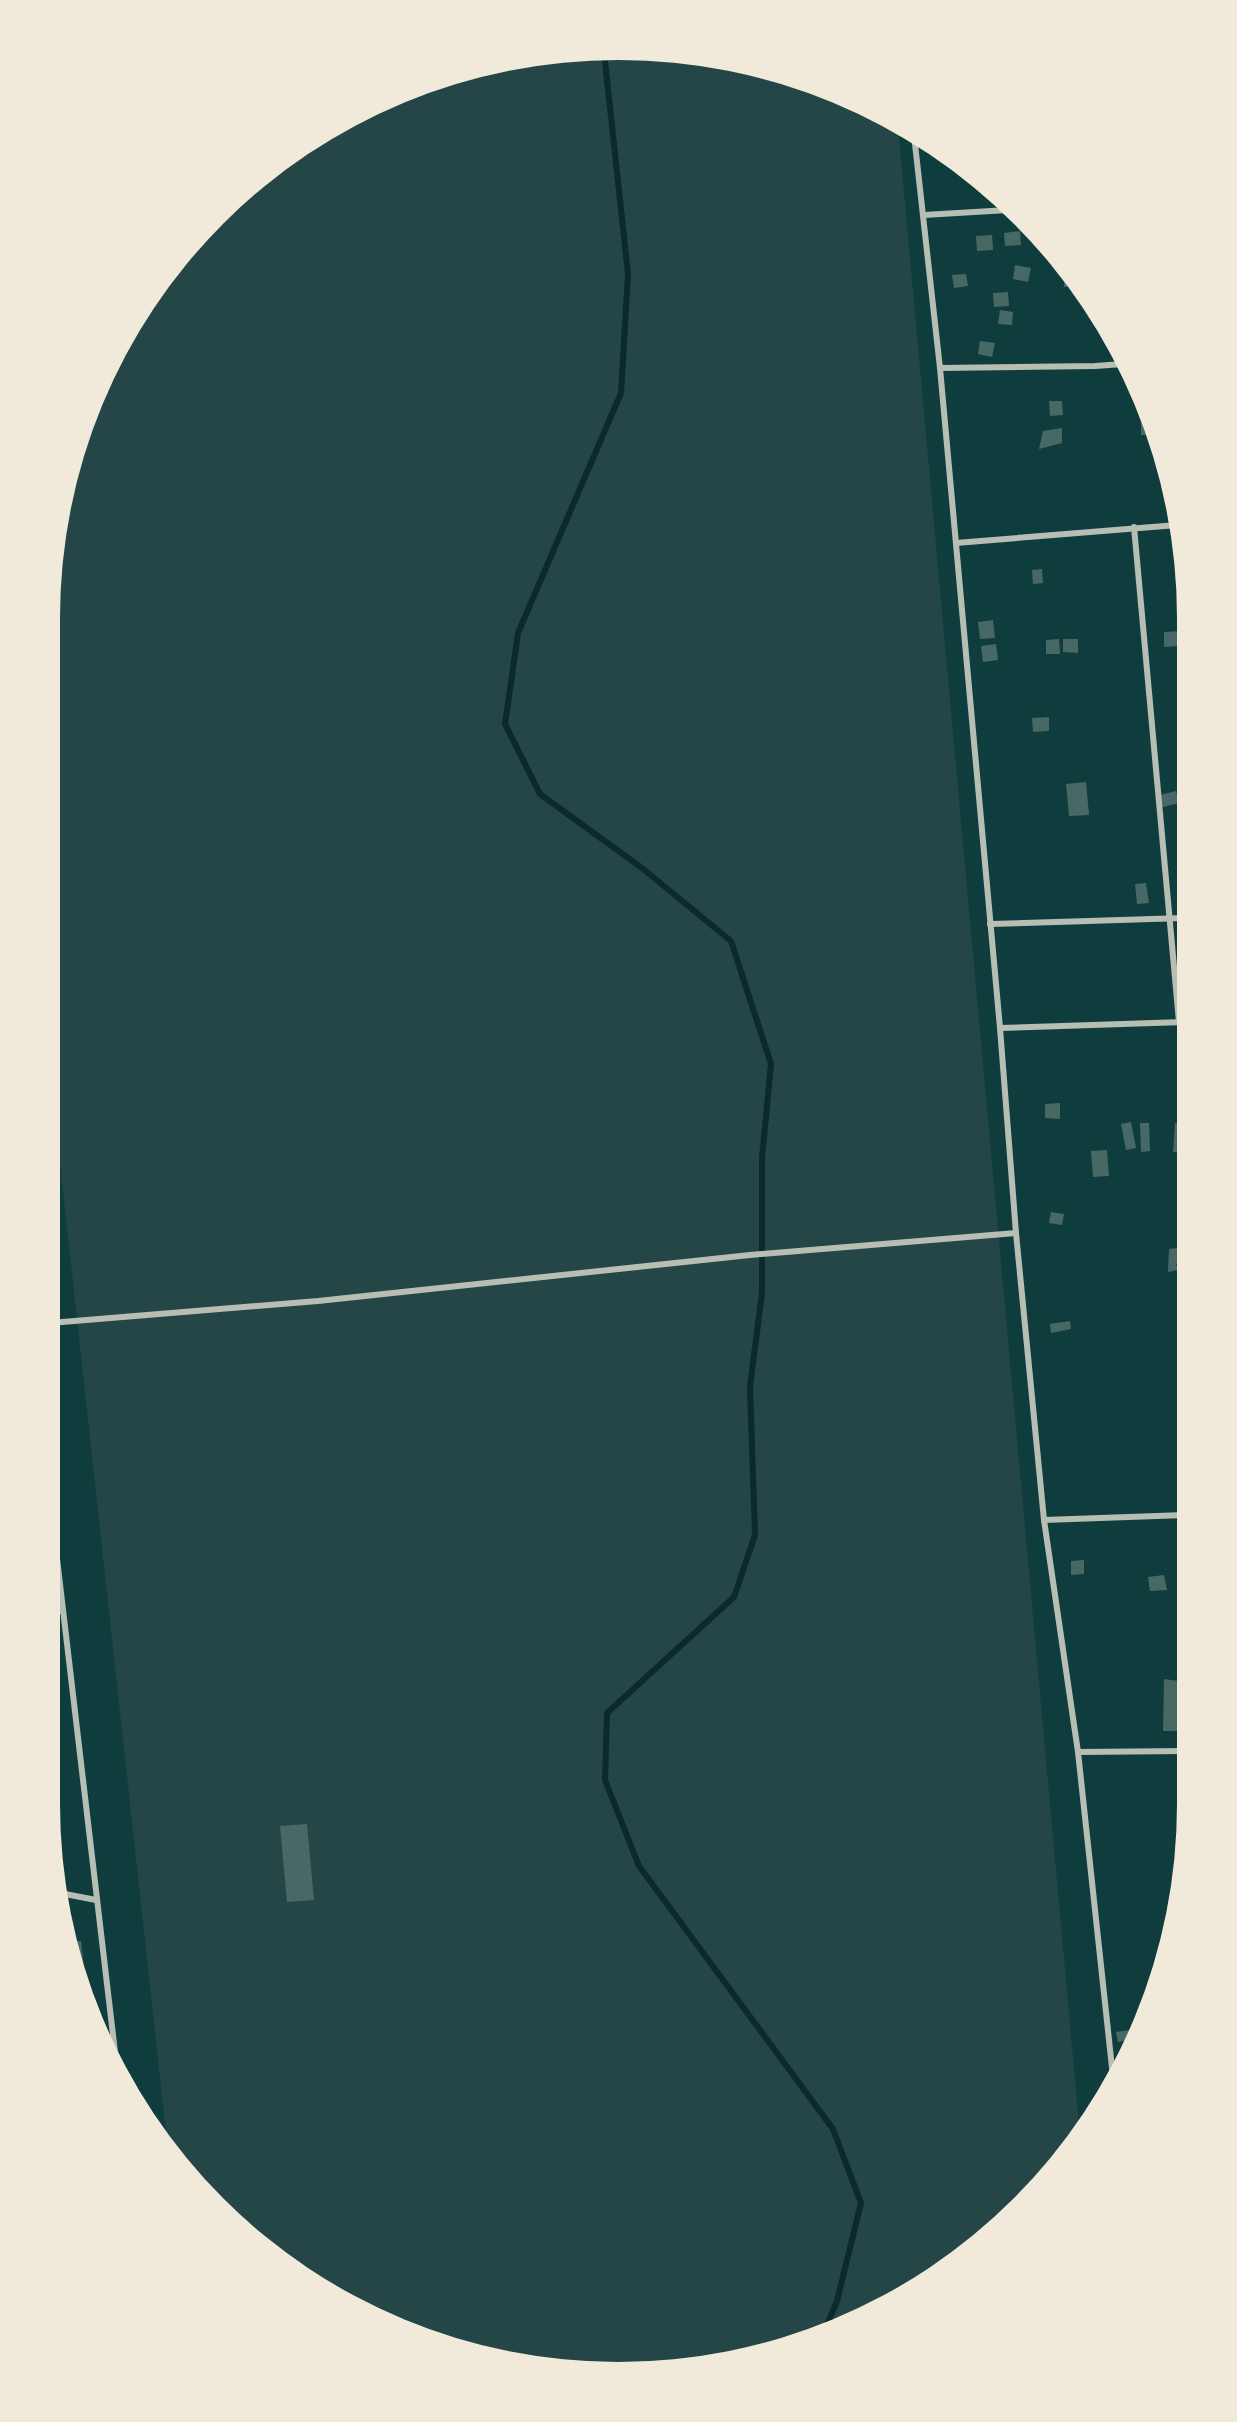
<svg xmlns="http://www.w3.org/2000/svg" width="1237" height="2422" viewBox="0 0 1237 2422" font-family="Lato,sans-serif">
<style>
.green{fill:#244646}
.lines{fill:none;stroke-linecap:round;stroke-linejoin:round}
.stream{stroke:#0a2a2b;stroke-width:6}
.building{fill:#486865}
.minor{stroke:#b8beb3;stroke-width:6}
</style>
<rect width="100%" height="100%" fill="#0f3d3e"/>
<path class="green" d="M655,51L765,69L870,108L898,126L1079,2124L1021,2206L870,2314L692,2368L507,2361L334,2296L243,2231L168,2151L50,1072L51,582L69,472L108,367L167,272L243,191L334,126L435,80L544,54Z"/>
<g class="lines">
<path class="stream" d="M604,52L628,274L621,393L518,633L505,724L540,794L642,868L731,941L771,1064L762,1158V1293L750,1386L755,1535L734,1597L607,1713L605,1780L639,1866L833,2129L861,2203L837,2301L826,2327"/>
</g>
<g class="building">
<path d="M1020,231L1021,245L1005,246L1004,233Z"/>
<path d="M992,235L993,250L977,251L976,236Z"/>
<path d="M1015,265L1031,268L1028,282L1013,279Z"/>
<path d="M1064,267L1070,272L1078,286L1064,287Z"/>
<path d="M966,274L968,286L954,288L952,275Z"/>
<path d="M1008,292L1009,306L994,307L993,293Z"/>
<path d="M1000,310L1013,312L1012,325L998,324Z"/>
<path d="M980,341L995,343L992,357L978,354Z"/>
<path d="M1049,401H1062L1063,415L1050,416Z"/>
<path d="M1141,418H1149L1153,435H1141Z"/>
<path d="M1062,428V443L1039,449L1043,431Z"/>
<path d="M1042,569L1043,583L1033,584L1032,570Z"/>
<path d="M993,620L995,638L980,639L978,622Z"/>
<path d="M1182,631V646L1164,647V632Z"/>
<path d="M1059,639L1060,654H1046V640Z"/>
<path d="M1063,639H1078V653L1063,652Z"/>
<path d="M996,644L998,660L983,662L981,646Z"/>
<path d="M1049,717V731L1033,732L1032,718Z"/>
<path d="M1086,782L1089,815L1069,816L1066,784Z"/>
<path d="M1176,791L1179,803L1163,807L1160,795Z"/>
<path d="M1146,883L1149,903L1137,904L1135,884Z"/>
<path d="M1060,1103V1119L1045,1118V1104Z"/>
<path d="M1131,1122L1136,1148L1126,1150L1121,1124Z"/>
<path d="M1140,1123H1149L1150,1151L1141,1152Z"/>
<path d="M1175,1123L1184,1124V1153L1173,1152Z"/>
<path d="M1107,1150L1109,1176L1093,1177L1091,1151Z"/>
<path d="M1051,1212L1064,1214L1062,1225L1049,1223Z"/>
<path d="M1185,1247V1263L1176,1264L1179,1270L1168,1272L1169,1249Z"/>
<path d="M1070,1321L1071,1329L1051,1333L1050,1324Z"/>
<path d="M1084,1560V1574L1071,1575V1561Z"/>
<path d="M1164,1575L1167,1590L1150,1591L1148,1577Z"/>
<path d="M1164,1679L1186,1682V1731H1163Z"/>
<path d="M307,1824L314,1900L287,1902L280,1826Z"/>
<path d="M72,1941H81L84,1969H77Z"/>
<path d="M1136,2029L1135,2039L1118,2042L1116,2032Z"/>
</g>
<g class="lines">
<g class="minor">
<path d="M914,135L940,368L1000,1028L1016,1233L1044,1520L1078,1752L1113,2077"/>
<path d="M924,215L1008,210"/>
<path d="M940,368L1095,366L1123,364"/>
<path d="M1134,527L1179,1022"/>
<path d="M956,543L1177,525"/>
<path d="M990,924L1184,918"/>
<path d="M1000,1028L1184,1022"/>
<path d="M50,1323L318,1301L750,1255L1016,1233"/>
<path d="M50,1499L115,2052"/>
<path d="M1044,1520L1185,1515"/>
<path d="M50,1609L62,1611"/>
<path d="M1078,1752L1186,1751"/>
<path d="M65,1894L96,1900"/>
</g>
</g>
<path d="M0 0H1237V2422H0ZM618 60H619A558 558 0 0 1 1177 618V1804A558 558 0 0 1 619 2362H618A558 558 0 0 1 60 1804V618A558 558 0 0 1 618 60Z" fill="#f1e9da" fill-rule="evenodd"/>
</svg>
